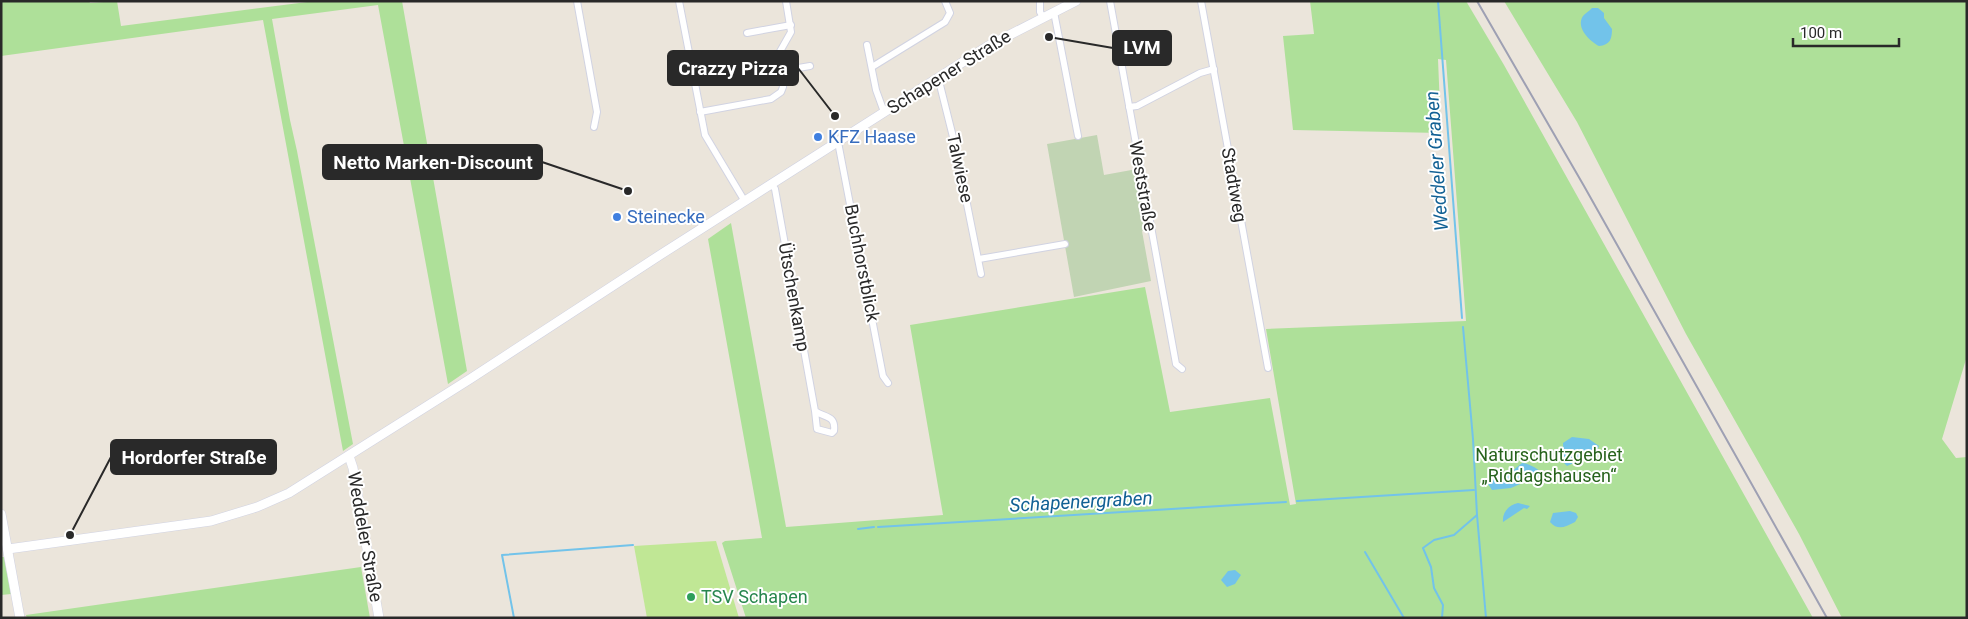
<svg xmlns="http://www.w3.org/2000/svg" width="1968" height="619" viewBox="0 0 1968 619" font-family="Roboto,sans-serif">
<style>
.green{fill:#aee099}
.cemetery{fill:#c1d4b3}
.pitch{fill:#c0e795}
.water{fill:#72c3ea}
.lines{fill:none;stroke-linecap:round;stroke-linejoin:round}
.stream{stroke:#72c3ea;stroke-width:2}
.minor-casing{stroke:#d1d3e2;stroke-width:8}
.tertiary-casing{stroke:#d1d3e2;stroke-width:10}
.secondary-casing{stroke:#d1d3e2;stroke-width:10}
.minor{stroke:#fff;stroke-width:6}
.tertiary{stroke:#fff;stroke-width:9}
.secondary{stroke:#fff;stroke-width:9}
.rail{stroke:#9ea0b3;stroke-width:2}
.shop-dot{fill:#3f7fe0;stroke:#fff;stroke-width:2}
.leisure-dot{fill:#2e9e5b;stroke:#fff;stroke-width:2}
.labels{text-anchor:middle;stroke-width:4;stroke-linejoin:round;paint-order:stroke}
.street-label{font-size:18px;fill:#292929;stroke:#fff}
.shop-label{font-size:18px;fill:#366cbe;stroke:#fff;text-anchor:start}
.park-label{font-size:18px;fill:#27631c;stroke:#fff}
.leisure-label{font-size:18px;fill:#27864d;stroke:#fff;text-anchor:start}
.water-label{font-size:19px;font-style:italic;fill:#126194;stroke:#fff}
.leader{fill:none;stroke:#292929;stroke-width:2}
.callout-dot{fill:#292929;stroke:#fff;stroke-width:2}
.callout{fill:#292929;stroke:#292929;stroke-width:2}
.callout-label{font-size:19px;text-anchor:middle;font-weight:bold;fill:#fff}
</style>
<rect width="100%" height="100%" fill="#ebe5db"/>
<g class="green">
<path d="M1,1H89L90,3L117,1L121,26L315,1H402L467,371L448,384L378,5L272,19L290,120L297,151L353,444L343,451L263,20L1,56Z"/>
<path d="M1310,1H1466L1504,65L1813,618H746L722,543L725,541L762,538L708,239L731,223L786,527L943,515L910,325L1145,287L1170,412L1270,398L1290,505L1296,504L1266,329L1466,321L1446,60L1438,59L1441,133L1293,130L1283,36L1314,34Z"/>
<path d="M1504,1H1967V356L1942,439L1956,458L1967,457V618H1842L1799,534L1686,334L1577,122Z"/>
<path d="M1,557H4L11,594L1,595Z"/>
<path d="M361,567L370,618H27L26,615Z"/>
</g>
<path class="cemetery" d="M1097,135L1104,175L1137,169L1148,230L1142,231L1151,281L1074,297L1047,144Z"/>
<path class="pitch" d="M716,541L739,618H647L634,546Z"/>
<g class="water">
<path d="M1592,8H1598L1604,13V18L1612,29C1612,39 1610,45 1599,46C1591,42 1575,28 1583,16C1585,13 1590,11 1592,8Z"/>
<path d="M1572,437L1589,439L1599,446L1596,453L1567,466L1564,463L1563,443Z"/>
<path d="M1522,463C1528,463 1539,469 1543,474L1511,488L1492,490L1486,481L1487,479C1502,481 1511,472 1522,463Z"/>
<path d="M1518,503L1530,506L1527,509L1524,508L1503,522C1502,512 1509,505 1518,503Z"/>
<path d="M1570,511L1576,513L1578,517L1575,522C1565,527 1558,531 1550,522L1553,513Z"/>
<path d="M1235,570L1241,575L1235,584L1227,587L1221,580L1228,571Z"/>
</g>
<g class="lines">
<g class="stream">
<path d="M1438,1L1462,318"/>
<path d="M1463,327L1473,439L1477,515L1486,618"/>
<path d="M1297,501L1474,490"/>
<path d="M878,527L1286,502"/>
<path d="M858,529L874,527"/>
<path d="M1365,552L1404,618"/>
<path d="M514,618L502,555L633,545"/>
<path d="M1442,618L1443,605L1434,588L1431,567L1423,548L1434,540L1454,535L1477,515"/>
</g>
<defs>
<g id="minor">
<path d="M577,1L597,112L594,127"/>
<path d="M679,1L705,135L744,200"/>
<path d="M1040,1V12L1043,17"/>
<path d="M1110,1L1176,364L1182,369"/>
<path d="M1201,1L1268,368"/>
<path d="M1054,12L1078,136"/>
<path d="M747,33L791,25"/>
<path d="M867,45L876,90L884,112"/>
<path d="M872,67L945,22L950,13L945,1"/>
<path d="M781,71L810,66"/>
<path d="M937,78L940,85L956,149L981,274"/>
<path d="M1129,107L1137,106L1200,73L1214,69"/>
<path d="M700,112L771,99L781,92L783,87L778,55L791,32L786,1"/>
<path d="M838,142L883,376L888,383"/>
<path d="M771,183L775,189L815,411C825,418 836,415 834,431L832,433L817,429L815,411"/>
<path d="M979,259L1065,244"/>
</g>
<g id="tertiary">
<path d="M349,456L353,468L379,618"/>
<path d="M8,549L211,521L257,507L289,493L470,379L660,255L988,46L1076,1"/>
</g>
<path id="secondary" d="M1,514L20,618"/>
</defs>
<use href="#minor" class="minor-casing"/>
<use href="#tertiary" class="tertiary-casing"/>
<use href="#secondary" class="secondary-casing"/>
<use href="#minor" class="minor"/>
<use href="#tertiary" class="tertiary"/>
<use href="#secondary" class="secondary"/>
<path class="rail" d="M1477,1L1584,186L1827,618"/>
</g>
<g class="shop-dot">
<circle cx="818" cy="137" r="5"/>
<circle cx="617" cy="217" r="5"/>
</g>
<circle class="leisure-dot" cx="691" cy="597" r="5"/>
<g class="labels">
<g class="street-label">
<text transform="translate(949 72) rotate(-32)" y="6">Schapener Straße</text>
<text transform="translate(960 168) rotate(78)" y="6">Talwiese</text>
<text transform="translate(1234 185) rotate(80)" y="6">Stadtweg</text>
<text transform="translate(1143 186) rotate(80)" y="6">Weststraße</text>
<text transform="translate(862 263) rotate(79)" y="6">Buchhorstblick</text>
<text transform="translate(794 297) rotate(80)" y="6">Ütschenkamp</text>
<text transform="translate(365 537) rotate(80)" y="6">Weddeler Straße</text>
</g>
<g class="shop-label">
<text x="828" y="143">KFZ Haase</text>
<text x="627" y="223">Steinecke</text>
</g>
<g class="park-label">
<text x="1549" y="461">Naturschutzgebiet<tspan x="1549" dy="21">„Riddagshausen“</tspan></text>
</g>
<g class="leisure-label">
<text x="701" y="603">TSV Schapen</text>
</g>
<g class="water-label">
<text transform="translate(1436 161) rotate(-94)" y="7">Weddeler Graben</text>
<text transform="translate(1081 501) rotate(-3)" y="7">Schapenergraben</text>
</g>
</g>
<path class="leader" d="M1049 37L1113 48M835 116L798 68M628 191L542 162M70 535L111 457"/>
<g class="callout-dot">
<circle cx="1049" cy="37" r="5"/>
<circle cx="835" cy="116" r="5"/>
<circle cx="628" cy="191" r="5"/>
<circle cx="70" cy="535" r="5"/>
</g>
<g class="callout">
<rect x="1113" y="31" width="58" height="34" rx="5"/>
<rect x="668" y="51" width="130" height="34" rx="5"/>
<rect x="323" y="145" width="219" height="34" rx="5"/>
<rect x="111" y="440" width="165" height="34" rx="5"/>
</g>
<g class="callout-label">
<text x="1142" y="54">LVM</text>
<text x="733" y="75">Crazzy Pizza</text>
<text x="433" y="169">Netto Marken-Discount</text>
<text x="194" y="464">Hordorfer Straße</text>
</g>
<rect width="1968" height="619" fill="none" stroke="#292929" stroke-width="5"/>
<path d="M1793 38v8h106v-8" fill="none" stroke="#292929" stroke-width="2.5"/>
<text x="1800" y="38" font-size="15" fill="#292929" stroke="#ffffff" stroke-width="4" paint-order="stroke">100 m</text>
</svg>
